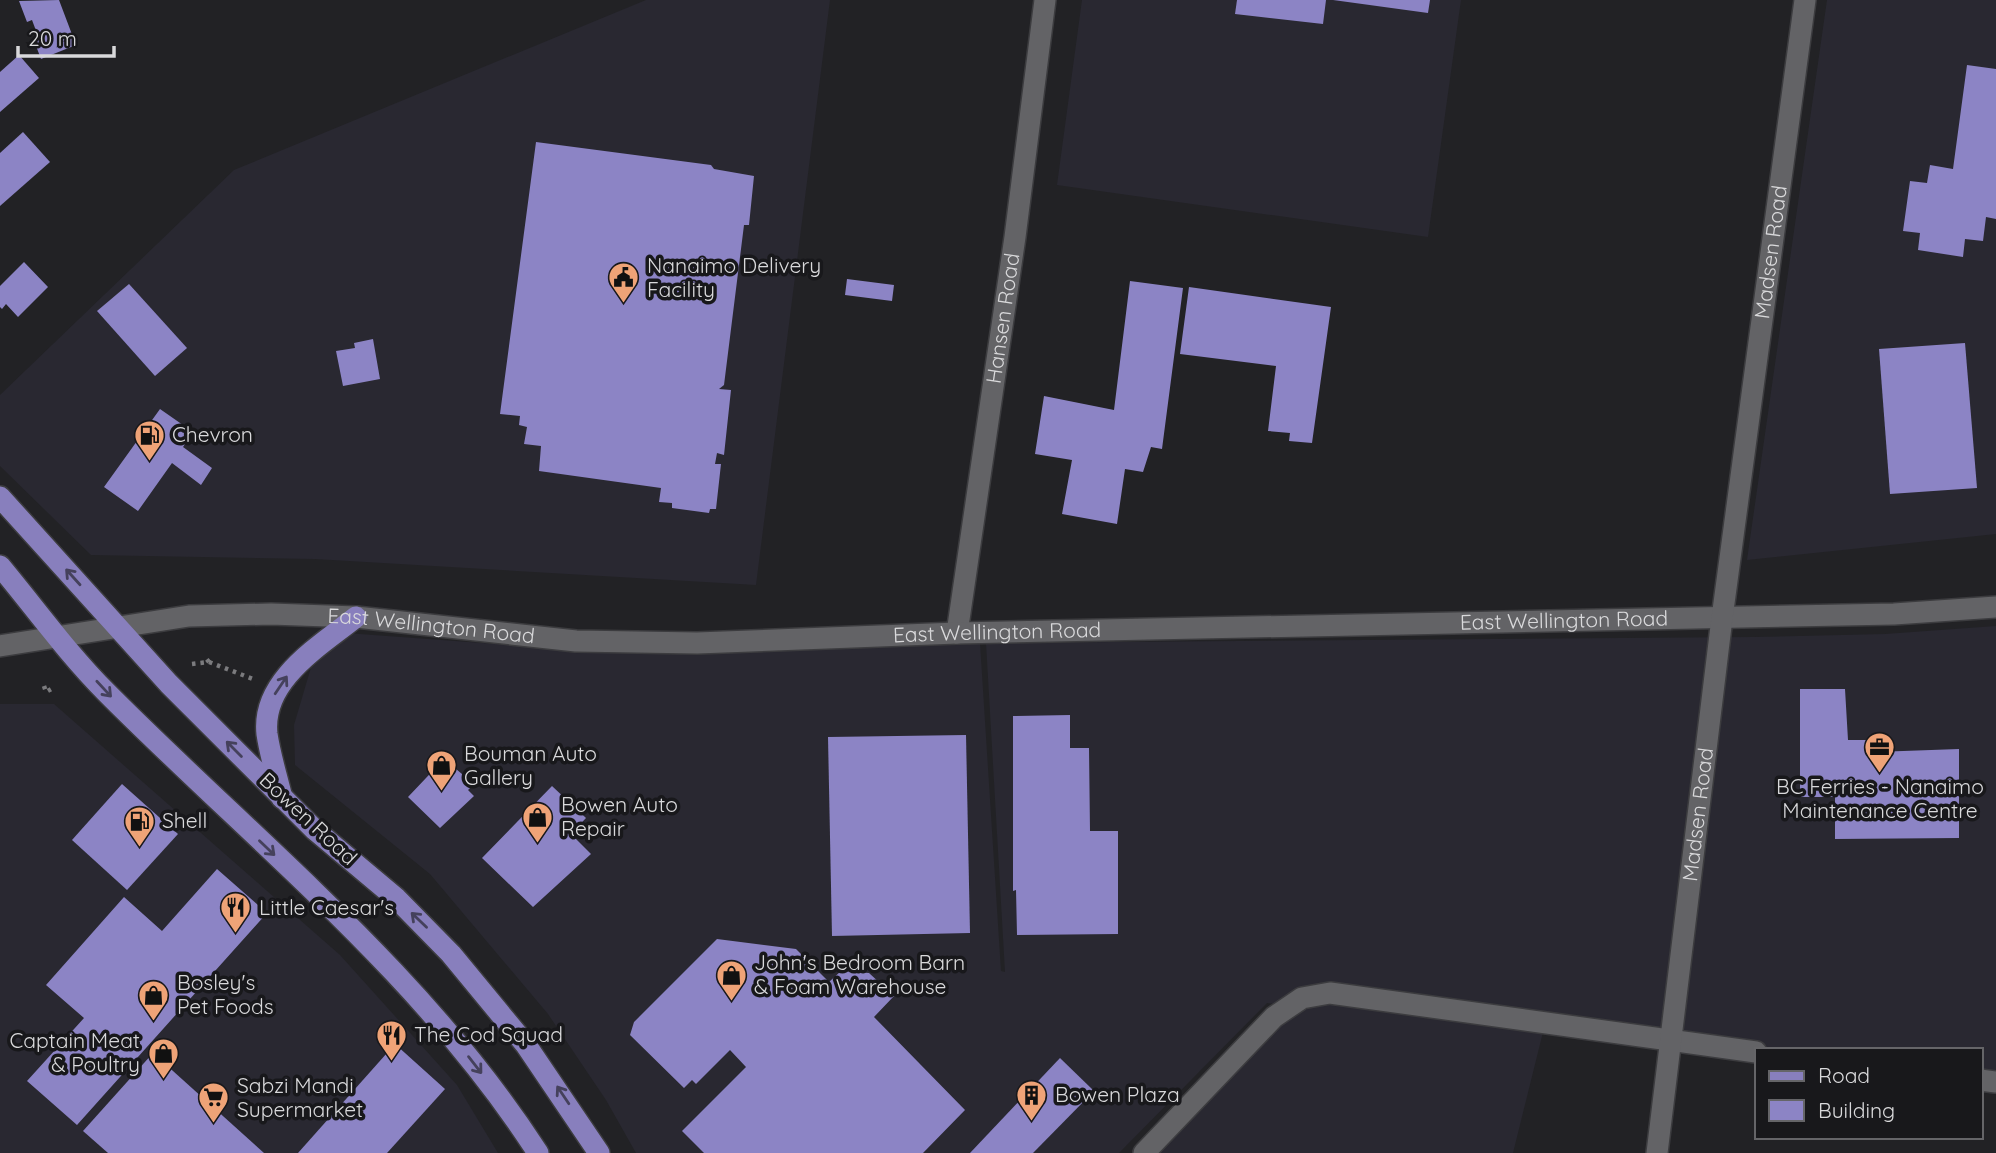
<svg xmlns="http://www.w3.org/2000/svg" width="1996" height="1153" viewBox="0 0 1996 1153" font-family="Quicksand,sans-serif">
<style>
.built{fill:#292831}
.building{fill:#8c84c5}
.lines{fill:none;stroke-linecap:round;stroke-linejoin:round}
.minor-casing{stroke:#3c3c3f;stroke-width:24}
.major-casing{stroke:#3c3c3f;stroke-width:24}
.path{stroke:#7b7b7e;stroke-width:4.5;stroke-dasharray:3.5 5;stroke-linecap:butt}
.minor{stroke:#636366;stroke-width:21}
.major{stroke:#887fbd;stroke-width:21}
.oneway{stroke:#45415c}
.labels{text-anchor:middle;stroke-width:7;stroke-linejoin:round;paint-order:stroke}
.street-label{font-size:21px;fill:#d9d9db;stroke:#18181b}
.poi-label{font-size:21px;fill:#d9d9db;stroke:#18181b;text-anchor:start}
</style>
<rect width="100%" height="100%" fill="#222225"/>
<g class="built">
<path d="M646,0H830L756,585L315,559L91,555L0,466V395L234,170Z"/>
<path d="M1082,0H1461L1428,237L1057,185Z"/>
<path d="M1827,0H1996V534L1747,560Z"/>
<path d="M1996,626V1094L1980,1092V1050H1756L1543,1032L1513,1153H1155L1291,1006L1267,1003L1119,1153H636L606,1100L548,1014L430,874L295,765L294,725L312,664L346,633L577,650L927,642L980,643L1001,971L1005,972L986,643L1754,637L1885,634Z"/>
<path d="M0,704H54L340,955L457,1085L498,1153H0Z"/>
</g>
<g class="building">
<path d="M59,0L76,45L41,59L33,38L38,36L32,20L27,22L19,1Z"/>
<path d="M1237,0H1326L1323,24L1235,14Z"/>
<path d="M1333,0H1430L1428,13Z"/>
<path d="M19,55L39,78L0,112V72Z"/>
<path d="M1967,65L1996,69V219L1986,217L1983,241L1965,239L1963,257L1918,250L1920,233L1903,231L1910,181L1927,183L1930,165L1953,169Z"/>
<path d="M23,132L50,162L0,206V153Z"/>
<path d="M536,142L711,165L714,169L754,176L749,225H744L724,385L719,389L731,390L724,455L717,453L715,464H721L716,509H710L709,513L672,508V503L659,502L661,488L539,471L541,446L524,444L527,427L519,425L520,416L500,414Z"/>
<path d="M24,262L48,287L18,317L6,304L2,309L0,307V286Z"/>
<path d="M847,279L894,285L892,301L845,295Z"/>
<path d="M1130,281L1183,288L1162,449L1151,447L1143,472L1125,469L1117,524L1062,514L1072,460L1035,454L1044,396L1114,410Z"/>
<path d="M129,284L187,348L155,376L97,311Z"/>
<path d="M1189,287L1331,307L1312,443L1289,441L1290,433L1268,431L1276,366L1180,354Z"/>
<path d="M373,339L380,379L343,386L336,351L355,348L354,343Z"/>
<path d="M1965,343L1977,488L1890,494L1879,349Z"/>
<path d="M160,409L193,432L183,447L212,468L201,485L172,463L138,511L104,487Z"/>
<path d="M1800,689H1845L1848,740H1874L1875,752L1959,749V838L1835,839V797H1800Z"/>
<path d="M1070,715V748H1089L1090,831H1118V934L1017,935L1016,890L1013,891V716Z"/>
<path d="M966,735L970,933L832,936L828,737Z"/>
<path d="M444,759L474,784L468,790L474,796L440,828L408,797Z"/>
<path d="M122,784L178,834L127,890L72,840Z"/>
<path d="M552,786L586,818L571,834L591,854L533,907L482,858Z"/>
<path d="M217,869L267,913L77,1125L27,1081L84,1018L46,985L124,897L162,931Z"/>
<path d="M717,939L796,949L829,982L841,971L869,973L894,996L874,1017L965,1110L923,1153H704L682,1131L746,1067L730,1050L696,1084L692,1080L684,1088L630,1035L634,1022Z"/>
<path d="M395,1044L445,1089L387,1153H298Z"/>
<path d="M153,1053L264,1153H108L83,1131Z"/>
<path d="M1060,1058L1094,1091L1033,1153H970Z"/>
</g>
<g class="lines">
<defs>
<g id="minor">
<path id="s1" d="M957,633L1015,237L1045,0"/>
<path id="s2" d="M0,646L189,616L271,614L356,617L576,641L697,643L957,633L1894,614L1996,607"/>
<path d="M1980,1080L1996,1082"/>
<path d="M1144,1153L1274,1017L1302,998L1330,993L1756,1052"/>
<path id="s3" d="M1657,1153L1722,618L1805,0"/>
</g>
<g id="major">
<path d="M0,497L169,684L315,830L396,898L451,954L526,1045L599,1153"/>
<path d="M0,566C35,608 68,654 106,692C255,842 423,974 538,1153"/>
<path d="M282,798C277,777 270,755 267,734C261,680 320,646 356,617"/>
</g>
</defs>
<use href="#minor" class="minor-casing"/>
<use href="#major" class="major-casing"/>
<g class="path">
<path d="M209,662L253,679"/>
<path d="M192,664L209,662L204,656"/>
<path d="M44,686L46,692L53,688"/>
</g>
<use href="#minor" class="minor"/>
<use href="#major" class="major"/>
</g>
<defs><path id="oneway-shaft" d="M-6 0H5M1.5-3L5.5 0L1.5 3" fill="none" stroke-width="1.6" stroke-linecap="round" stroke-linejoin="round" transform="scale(1.75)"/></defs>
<g class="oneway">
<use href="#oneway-shaft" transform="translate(73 577) rotate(-132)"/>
<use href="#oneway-shaft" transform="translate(281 685) rotate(-56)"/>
<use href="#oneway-shaft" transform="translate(104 689) rotate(47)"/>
<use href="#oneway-shaft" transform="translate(234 749) rotate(-135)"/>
<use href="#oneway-shaft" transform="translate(267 848) rotate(44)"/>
<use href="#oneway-shaft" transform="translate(419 920) rotate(-136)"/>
<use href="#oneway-shaft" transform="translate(475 1065) rotate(52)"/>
<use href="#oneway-shaft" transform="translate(563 1095) rotate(-124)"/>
</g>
<defs>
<symbol id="civic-pin" viewBox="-11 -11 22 30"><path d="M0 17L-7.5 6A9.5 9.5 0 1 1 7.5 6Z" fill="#efa377" stroke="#18181b"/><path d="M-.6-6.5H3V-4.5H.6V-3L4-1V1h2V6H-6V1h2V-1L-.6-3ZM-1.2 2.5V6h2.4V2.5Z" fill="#111"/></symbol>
<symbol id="fuel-pin" viewBox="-11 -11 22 30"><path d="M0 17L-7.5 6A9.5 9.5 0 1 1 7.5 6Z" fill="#efa377" stroke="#18181b"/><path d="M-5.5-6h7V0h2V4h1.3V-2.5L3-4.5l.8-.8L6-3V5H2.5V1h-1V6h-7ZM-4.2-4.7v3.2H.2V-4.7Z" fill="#111"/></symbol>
<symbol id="office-pin" viewBox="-11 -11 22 30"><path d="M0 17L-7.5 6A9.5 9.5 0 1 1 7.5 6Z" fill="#efa377" stroke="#18181b"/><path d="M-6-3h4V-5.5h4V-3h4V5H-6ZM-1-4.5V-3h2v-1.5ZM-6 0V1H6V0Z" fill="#111"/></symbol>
<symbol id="shop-pin" viewBox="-11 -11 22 30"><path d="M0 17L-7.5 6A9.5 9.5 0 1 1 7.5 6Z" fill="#efa377" stroke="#18181b"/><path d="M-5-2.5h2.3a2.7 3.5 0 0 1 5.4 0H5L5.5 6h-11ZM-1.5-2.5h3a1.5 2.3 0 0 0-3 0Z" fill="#111"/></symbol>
<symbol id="restaurant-pin" viewBox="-11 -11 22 30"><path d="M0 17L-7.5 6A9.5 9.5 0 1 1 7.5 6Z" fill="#efa377" stroke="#18181b"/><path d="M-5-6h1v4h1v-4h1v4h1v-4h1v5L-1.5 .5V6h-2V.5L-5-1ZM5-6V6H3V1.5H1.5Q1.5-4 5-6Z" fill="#111"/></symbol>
<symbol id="building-pin" viewBox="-11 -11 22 30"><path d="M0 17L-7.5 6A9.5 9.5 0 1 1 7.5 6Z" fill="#efa377" stroke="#18181b"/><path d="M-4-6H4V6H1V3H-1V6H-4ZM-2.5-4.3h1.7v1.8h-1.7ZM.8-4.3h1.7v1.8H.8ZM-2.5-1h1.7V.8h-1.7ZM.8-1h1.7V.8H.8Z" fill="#111"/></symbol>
<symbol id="supermarket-pin" viewBox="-11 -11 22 30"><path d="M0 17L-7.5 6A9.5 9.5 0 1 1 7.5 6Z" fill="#efa377" stroke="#18181b"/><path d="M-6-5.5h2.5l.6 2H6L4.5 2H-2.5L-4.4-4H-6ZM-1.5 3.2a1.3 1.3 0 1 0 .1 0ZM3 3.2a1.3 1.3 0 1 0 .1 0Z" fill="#111"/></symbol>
</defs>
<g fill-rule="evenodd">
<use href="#civic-pin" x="606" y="260" width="35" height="47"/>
<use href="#fuel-pin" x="132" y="418" width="35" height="47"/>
<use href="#office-pin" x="1862" y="730" width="35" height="47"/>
<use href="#shop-pin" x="424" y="748" width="35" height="47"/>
<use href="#shop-pin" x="520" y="800" width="35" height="47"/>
<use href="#fuel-pin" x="122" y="804" width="35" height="47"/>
<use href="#restaurant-pin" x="218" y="890" width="35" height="47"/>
<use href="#shop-pin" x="714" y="958" width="35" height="47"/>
<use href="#shop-pin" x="136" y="978" width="35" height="47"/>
<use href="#restaurant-pin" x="374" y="1018" width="35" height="47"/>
<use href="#shop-pin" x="146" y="1036" width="35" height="47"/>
<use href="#building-pin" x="1014" y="1078" width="35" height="47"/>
<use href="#supermarket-pin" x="196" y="1080" width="35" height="47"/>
</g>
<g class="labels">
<g class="street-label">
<text dy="7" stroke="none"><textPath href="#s3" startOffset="908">Madsen Road</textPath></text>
<text dy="7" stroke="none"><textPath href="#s1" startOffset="318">Hansen Road</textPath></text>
<text dy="7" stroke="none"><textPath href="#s2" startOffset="1568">East Wellington Road</textPath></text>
<text dy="7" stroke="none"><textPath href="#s2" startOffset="434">East Wellington Road</textPath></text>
<text dy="7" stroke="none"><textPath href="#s2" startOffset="1001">East Wellington Road</textPath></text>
<text dy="7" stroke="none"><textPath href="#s3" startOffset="341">Madsen Road</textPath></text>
<text transform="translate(308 819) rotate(43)" y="7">Bowen Road</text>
</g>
<g class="poi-label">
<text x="647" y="273">Nanaimo Delivery<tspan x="647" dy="24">Facility</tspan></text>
<text x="172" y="442">Chevron</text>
<text x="464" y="761">Bouman Auto<tspan x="464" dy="24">Gallery</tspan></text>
<text x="1880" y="794" text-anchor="middle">BC Ferries - Nanaimo<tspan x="1880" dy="24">Maintenance Centre</tspan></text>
<text x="561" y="812">Bowen Auto<tspan x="561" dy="24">Repair</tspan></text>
<text x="162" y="828">Shell</text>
<text x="259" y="915">Little Caesar's</text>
<text x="754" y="970">John's Bedroom Barn<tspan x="754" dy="24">&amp; Foam Warehouse</tspan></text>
<text x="177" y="990">Bosley's<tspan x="177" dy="24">Pet Foods</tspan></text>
<text x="414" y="1042">The Cod Squad</text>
<text x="140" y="1048" text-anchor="end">Captain Meat<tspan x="140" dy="24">&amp; Poultry</tspan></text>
<text x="237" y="1093">Sabzi Mandi<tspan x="237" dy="24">Supermarket</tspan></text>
<text x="1055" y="1102">Bowen Plaza</text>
</g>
</g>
<rect x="1755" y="1048" width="228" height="91" fill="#18181b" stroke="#656568" stroke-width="2"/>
<rect x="1769" y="1071" width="35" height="10" fill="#887fbd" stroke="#656568" stroke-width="2"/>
<text x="1818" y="1083" font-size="21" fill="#d9d9db">Road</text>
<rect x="1769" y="1100" width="35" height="21" fill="#8c84c5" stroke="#656568" stroke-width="2"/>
<text x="1818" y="1118" font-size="21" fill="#d9d9db">Building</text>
<path d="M18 46v10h96v-10" fill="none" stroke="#d9d9db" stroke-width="3.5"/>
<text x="28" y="46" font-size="21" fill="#d9d9db" stroke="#18181b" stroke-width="5" paint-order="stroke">20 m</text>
</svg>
